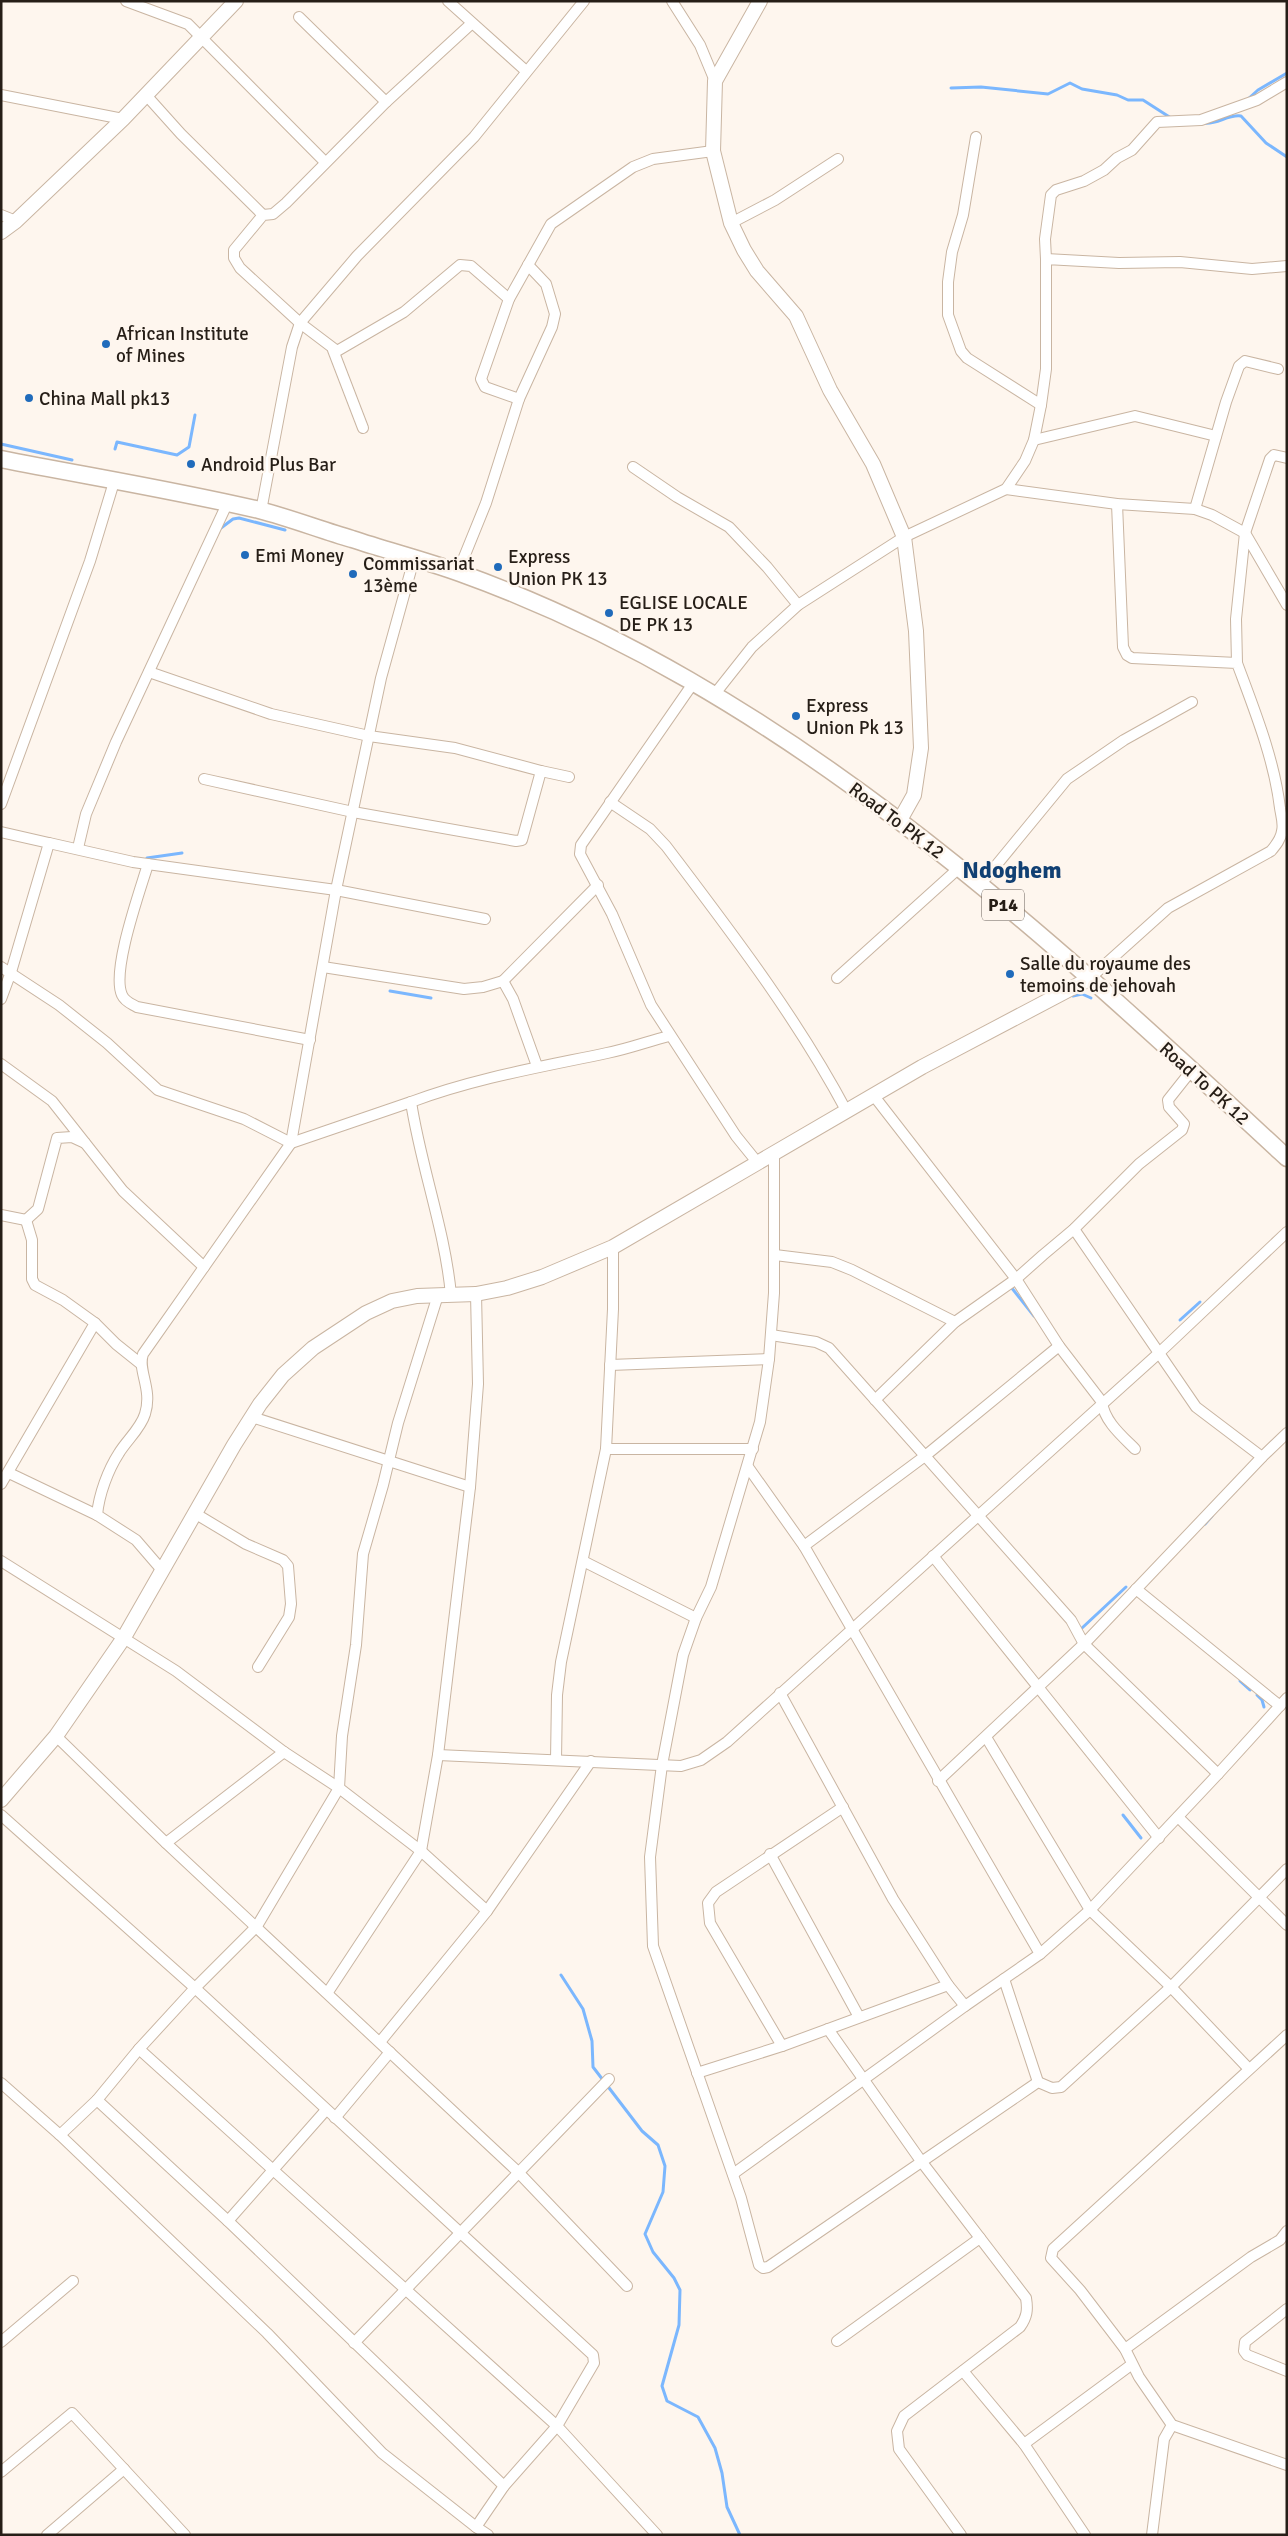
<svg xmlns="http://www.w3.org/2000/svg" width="1288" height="2536" viewBox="0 0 1288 2536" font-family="Signika,sans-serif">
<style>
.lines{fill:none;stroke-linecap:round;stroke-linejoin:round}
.stream{stroke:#7bb7fe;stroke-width:3}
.minor-casing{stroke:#c9b5a2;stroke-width:12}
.tertiary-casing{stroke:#c9b5a2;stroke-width:16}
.primary-casing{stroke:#c9b5a2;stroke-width:19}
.minor{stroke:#fff;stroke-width:10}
.tertiary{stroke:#fff;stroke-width:14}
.primary{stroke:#fff;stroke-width:16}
.poi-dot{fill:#206bbb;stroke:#fef6ee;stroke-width:2}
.labels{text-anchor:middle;stroke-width:5;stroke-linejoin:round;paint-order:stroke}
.shield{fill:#fef6ee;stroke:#675f58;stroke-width:1}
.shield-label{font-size:18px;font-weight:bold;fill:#261e17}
.poi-label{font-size:19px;fill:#261e17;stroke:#fef6ee;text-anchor:start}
.street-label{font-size:19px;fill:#261e17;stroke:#fef6ee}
.district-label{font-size:24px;font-weight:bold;fill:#114073;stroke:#fef6ee}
</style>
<rect width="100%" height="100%" fill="#fef6ee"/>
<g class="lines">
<g class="stream">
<path d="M951,88L981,87L1048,94L1070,83L1082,89L1117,95L1128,100H1143L1171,118"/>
<path d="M1248,99L1258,90L1287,73"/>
<path d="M1204,123C1217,125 1228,114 1241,116L1266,143L1287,157"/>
<path d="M1,444L72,460"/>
<path d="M115,449L117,442L177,455L189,447L195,415"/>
<path d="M221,528L233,519L239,518L285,530"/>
<path d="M147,858L182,853"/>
<path d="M390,991L431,998"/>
<path d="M1073,996L1082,994L1091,998"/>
<path d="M1011,1287L1034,1316"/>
<path d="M1180,1320L1200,1302"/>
<path d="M1205,1524L1212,1516"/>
<path d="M1082,1628L1126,1587"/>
<path d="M1240,1681L1250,1690"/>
<path d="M1257,1695L1262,1700L1264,1707"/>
<path d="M1123,1815L1141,1838"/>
<path d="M561,1975L583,2009L592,2041L593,2067L642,2131L658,2145L665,2166L663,2192L645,2234L653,2252L674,2278L680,2290L679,2325L662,2386L667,2401L698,2417L715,2448L722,2473L727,2507L740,2535"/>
</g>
<defs>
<g id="minor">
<path d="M126,1L188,24L325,162"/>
<path d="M448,1L526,71"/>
<path d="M672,1L700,45L715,81"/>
<path d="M299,17L386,102"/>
<path d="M471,24L386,102L286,203L273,214L263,215L234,250V258L240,268L300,323L337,351L404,312L460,265L471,266L509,299"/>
<path d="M1,95L123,119"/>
<path d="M146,95L181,134L263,215"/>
<path d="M976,137L963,215L952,252L948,282V315L961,351L967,358L1041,405"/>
<path d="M1,215L16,221"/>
<path d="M731,223L775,200L838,159"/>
<path d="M1046,259L1045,239L1051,195L1056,190L1084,181L1104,170L1117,158L1132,150L1157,122L1201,120L1257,100L1287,82"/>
<path d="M333,350L363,428"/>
<path d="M519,399L485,387L481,379L509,299L551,224L633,167L653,159L713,151"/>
<path d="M1034,440L1135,416L1216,436"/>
<path d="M633,467L677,497L729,527L767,567L798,605"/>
<path d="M1006,489L1117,504L1195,509L1212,515L1245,533L1270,459L1274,455L1287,458"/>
<path d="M1195,509L1226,402L1239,366L1245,361L1278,369"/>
<path d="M261,511L292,347L300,323L357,256L474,137L584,1"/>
<path d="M458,572L486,503L519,399L552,327L555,314L546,284L528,265"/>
<path d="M1237,663L1236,619L1245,533L1287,605"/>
<path d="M149,672L271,714L369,736L455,748L541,771"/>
<path d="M694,682L581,845L580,854L612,914L651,1005L736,1136L757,1162"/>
<path d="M714,695L752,647L798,605L904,537L1006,489L1025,461L1034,440L1041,405L1046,369V259L1119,263L1180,262L1252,269L1287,266"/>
<path d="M204,779L353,812L516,841L522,840L541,771L569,777"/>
<path d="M610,802L650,829L666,846C731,932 796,1016 847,1112"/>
<path d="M1,804L90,561L114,482"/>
<path d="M1,832L49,843L11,972L1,999"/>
<path d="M49,843L133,862L336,890L485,919"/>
<path d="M78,848L86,814L116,742L227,504"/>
<path d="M148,864C140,891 111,971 122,995C125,1002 132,1004 137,1007L310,1040"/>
<path d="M980,885L1067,779L1124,740L1192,702"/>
<path d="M1,967L59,1005L107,1043L158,1090L244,1119L291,1143L411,1102"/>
<path d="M323,967L464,989L483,987L503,981L513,999L537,1066"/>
<path d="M837,978L959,868"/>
<path d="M1089,979L1168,908L1271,851C1276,845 1281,839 1282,831C1284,824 1281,815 1280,808C1274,758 1254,709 1237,663L1132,658L1127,655L1123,647L1117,504"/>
<path d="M503,981L598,885"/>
<path d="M1,1064L52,1101L123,1191L204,1267"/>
<path d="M874,1096L1016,1279L1059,1346L1102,1402C1104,1421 1122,1436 1135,1449"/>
<path d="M774,1152V1293L769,1359L760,1422L711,1587L696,1618L683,1655L662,1765L650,1857L653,1946L741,2198L759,2265L763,2268L768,2267L1038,2082L1052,2088L1061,2087L1171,1987L1287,1869"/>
<path d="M1,1215L26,1220"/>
<path d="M26,1220L32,1240V1279L35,1285L63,1300L95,1323L116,1344L141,1364"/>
<path d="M26,1220L38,1209L57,1138L72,1137L85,1143"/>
<path d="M775,1255L832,1262L852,1270L955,1322"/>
<path d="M451,1295C445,1230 421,1167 411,1102C475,1078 541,1067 607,1053C628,1049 649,1041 669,1036"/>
<path d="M771,1335L816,1342L829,1348L1055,1602L1071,1620L1084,1644L1218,1774"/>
<path d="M610,1365L769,1359"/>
<path d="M875,1400L955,1322L1016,1279L1043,1255L1074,1229L1139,1164L1182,1130L1184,1124L1169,1107L1168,1100L1191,1071"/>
<path d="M252,1417L470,1487"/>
<path d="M606,1449H753"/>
<path d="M1262,1457L1287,1433"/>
<path d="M748,1467L804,1546"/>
<path d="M9,1473L97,1515"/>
<path d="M1,1484L95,1323"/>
<path d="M196,1514L246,1544L283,1560L288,1566L291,1604L289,1617L258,1667"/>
<path d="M933,1556L1159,1838"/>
<path d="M1,1561L176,1671L284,1752L339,1788L421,1851L487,1911"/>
<path d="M583,1561L696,1618"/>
<path d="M161,1569L136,1540L97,1515C99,1494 108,1470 119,1453C127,1440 141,1428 145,1414C153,1389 137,1370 143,1354L291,1143L336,890L381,678L414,559"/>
<path d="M1136,1589L1280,1706"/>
<path d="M780,1693L893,1899L948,1985"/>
<path d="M56,1736L166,1843L518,2172L627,2286"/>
<path d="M986,1737L1090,1910L1171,1987L1249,2069"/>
<path d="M438,1755L681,1766L701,1760L727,1742L1159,1353L1287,1232"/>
<path d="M556,1760L557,1695L561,1662L606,1449L613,1309V1247"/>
<path d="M938,1781L1084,1644L1262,1457L1196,1407L1074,1229"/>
<path d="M1,1815L195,1988L593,2355L594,2363L557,2426L657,2535"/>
<path d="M1178,1817L1287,1925"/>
<path d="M166,1843L284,1752"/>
<path d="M770,1854L859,2017"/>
<path d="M1040,1954L804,1546L925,1456L1059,1346"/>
<path d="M1004,1979L1038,2082"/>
<path d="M328,1992L421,1851L438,1755L470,1487L478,1384L476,1294"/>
<path d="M828,2029L921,2161L1026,2298C1028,2310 1027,2317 1020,2327L904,2416L897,2431L899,2449L961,2535"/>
<path d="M1287,2035L1053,2249L1051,2258L1080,2290L1125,2349L1139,2377L1172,2425L1287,2465"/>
<path d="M380,2042L487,1911L591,1761"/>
<path d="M782,2046L710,1923L708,1903L716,1892L843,1807"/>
<path d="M139,2049L557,2426L504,2486L476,2527L488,2535"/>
<path d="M697,2073L782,2046L948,1985L965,2006L1040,1954L1090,1910L1218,1774L1287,1698"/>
<path d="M1,2083L60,2135L97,2100L139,2049L195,1988L257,1926L339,1788L342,1736L356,1645L363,1554L383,1485L398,1423L438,1295"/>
<path d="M97,2100L228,2221L504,2486"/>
<path d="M335,2118L390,2052"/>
<path d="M60,2135L267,2333L382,2453L476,2527"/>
<path d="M733,2174L965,2006"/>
<path d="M228,2221L326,2110"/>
<path d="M1287,2309L1245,2342L1244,2351L1247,2355L1287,2371"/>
<path d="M837,2341L980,2238"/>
<path d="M1,2342L73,2281"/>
<path d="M354,2343L609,2079"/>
<path d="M1125,2349L1251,2257L1280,2240L1287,2231"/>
<path d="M963,2371L1024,2444"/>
<path d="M1,2472L72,2413L185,2535"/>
<path d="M47,2535L124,2469"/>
<path d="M1085,2535L1024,2444L1131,2365"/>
<path d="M1152,2535L1164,2439L1172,2425"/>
</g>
<g id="tertiary">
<path d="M760,1L715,81L713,151L731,223L744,250L757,271L796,316L830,390L873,464L904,537L916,631L921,748L914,795L900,820"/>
<path d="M1,232L16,221L123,119L236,1"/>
<path d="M1,1800L56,1736L123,1639L234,1445L260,1404L283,1375L313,1348L366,1313L392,1301L417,1296L476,1294L507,1288L542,1277L613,1247L922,1067L1089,979"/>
</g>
<path id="primary" d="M1,459C87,476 174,490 259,510C290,518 321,530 352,539C388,551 424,560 460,573C783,689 1039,928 1287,1158"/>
</defs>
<use href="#minor" class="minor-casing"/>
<use href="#tertiary" class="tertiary-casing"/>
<use href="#primary" class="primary-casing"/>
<use href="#minor" class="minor"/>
<use href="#tertiary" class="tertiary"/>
<use href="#primary" class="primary"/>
</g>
<g class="poi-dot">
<circle cx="106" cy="344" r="5"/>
<circle cx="29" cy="398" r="5"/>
<circle cx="191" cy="464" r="5"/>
<circle cx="245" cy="555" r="5"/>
<circle cx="498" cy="567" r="5"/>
<circle cx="353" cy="574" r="5"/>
<circle cx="609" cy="613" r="5"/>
<circle cx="796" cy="716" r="5"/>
<circle cx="1010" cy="974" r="5"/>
</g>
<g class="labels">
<rect class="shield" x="982" y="889.5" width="42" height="31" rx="4"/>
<g class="shield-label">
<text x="1003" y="911">P14</text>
</g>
<g class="poi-label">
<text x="116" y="340">African Institute<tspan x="116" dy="22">of Mines</tspan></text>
<text x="39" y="405">China Mall pk13</text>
<text x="201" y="471">Android Plus Bar</text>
<text x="255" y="562">Emi Money</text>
<text x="508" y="563">Express<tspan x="508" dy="22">Union PK 13</tspan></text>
<text x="363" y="570">Commissariat<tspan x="363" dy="22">13ème</tspan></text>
<text x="619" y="609">EGLISE LOCALE<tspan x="619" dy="22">DE PK 13</tspan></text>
<text x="806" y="712">Express<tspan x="806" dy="22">Union Pk 13</tspan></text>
<text x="1020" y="970">Salle du royaume des<tspan x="1020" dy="22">temoins de jehovah</tspan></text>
</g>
<g class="street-label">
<text transform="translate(897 820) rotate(37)" y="7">Road To PK 12</text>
<text transform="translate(1205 1083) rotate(42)" y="7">Road To PK 12</text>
</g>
<g class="district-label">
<text x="1012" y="878">Ndoghem</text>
</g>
</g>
<rect width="1288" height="2536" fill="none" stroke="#261e17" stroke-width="5"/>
</svg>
